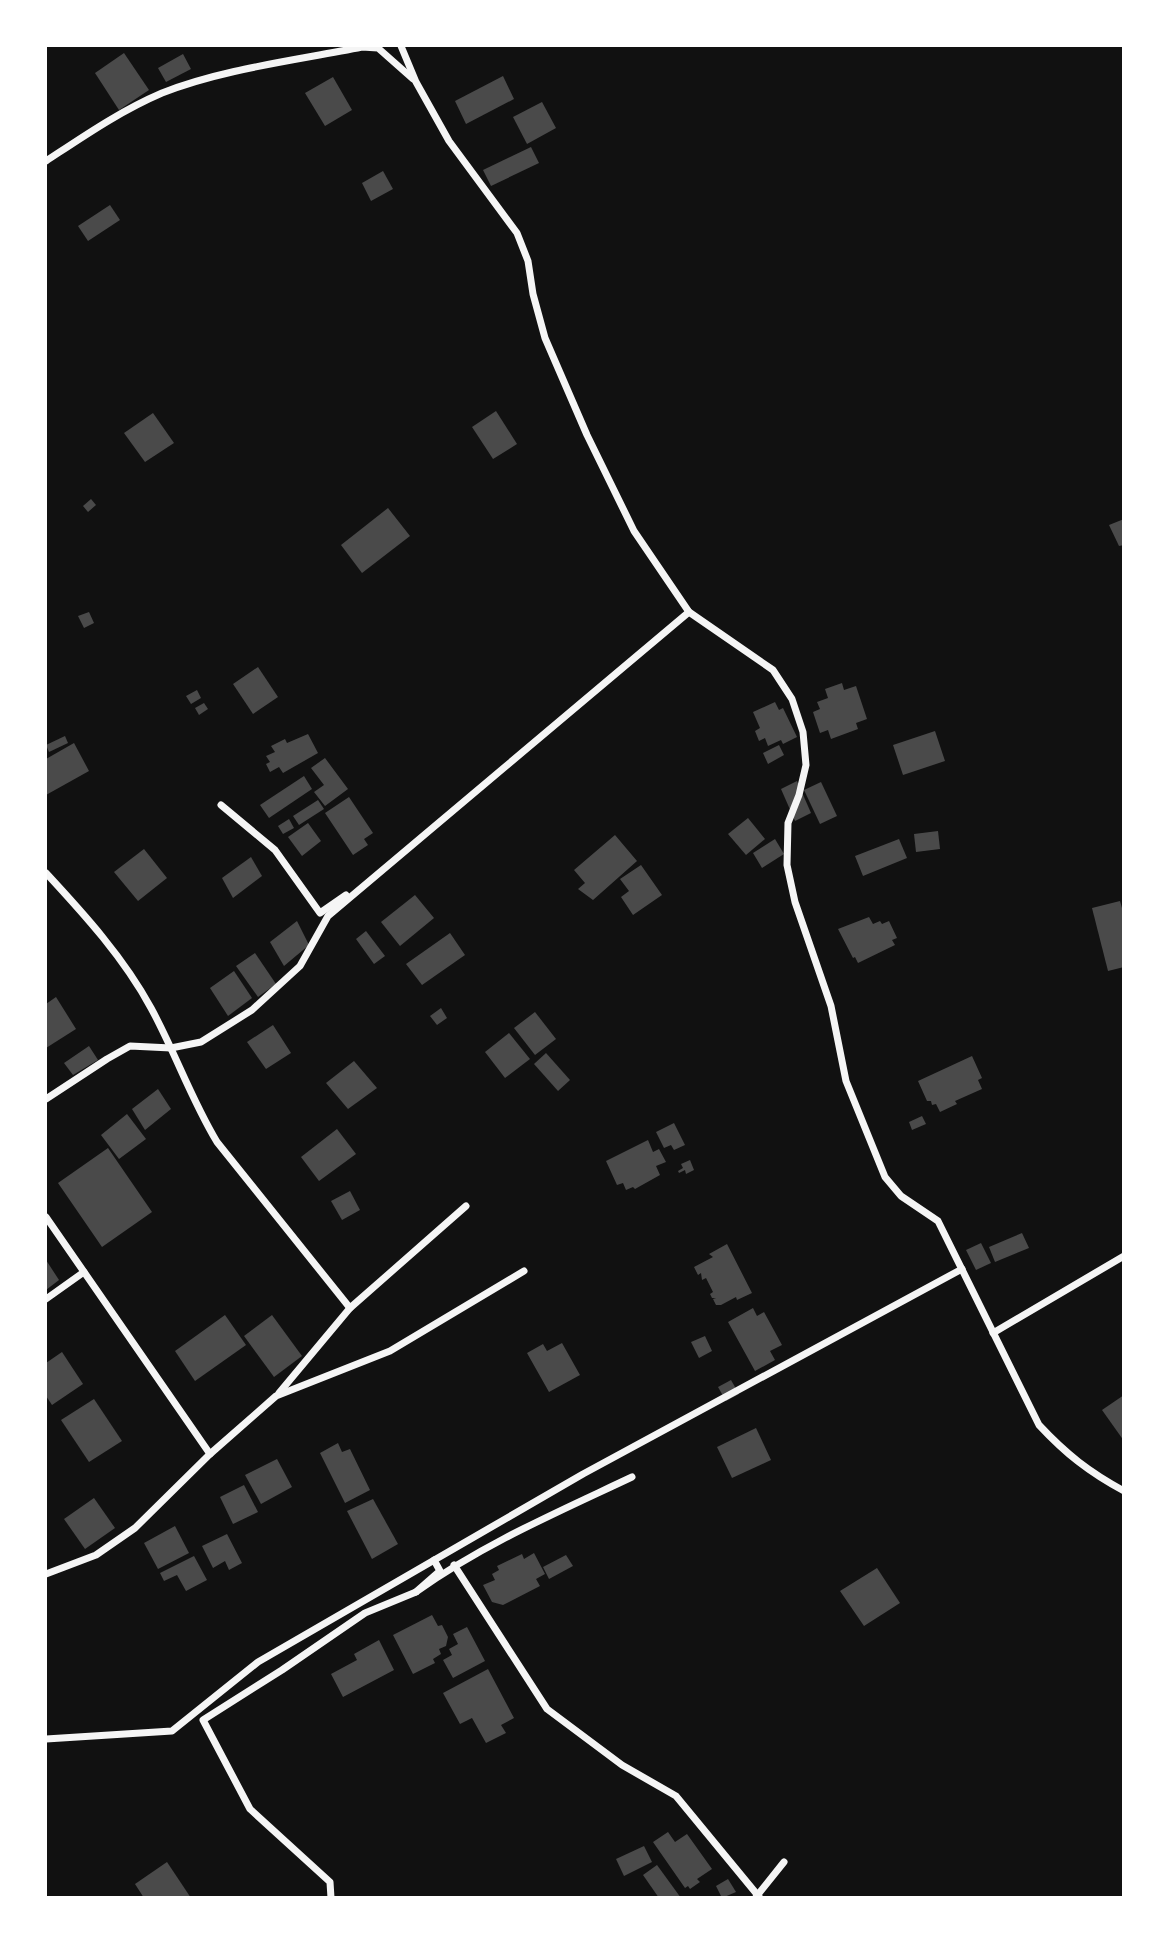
<svg xmlns="http://www.w3.org/2000/svg" width="1169" height="1943" viewBox="0 0 1169 1943" font-family="'Titillium Web',sans-serif">
<style>
.building{fill:#4a4a4a}
.lines{fill:none;stroke-linecap:round;stroke-linejoin:round}
.minor{stroke:#f5f5f5;stroke-width:7}
</style>
<rect width="100%" height="100%" fill="#111"/>
<g class="building">
<path d="M124,53L149,90L119,110L95,73Z"/>
<path d="M183,54L191,69L166,82L158,68Z"/>
<path d="M503,76L514,99L466,124L455,101Z"/>
<path d="M333,77L352,110L325,126L305,93Z"/>
<path d="M542,102L556,128L527,144L513,117Z"/>
<path d="M531,147L539,163L491,186L483,170Z"/>
<path d="M383,171L393,189L371,201L362,183Z"/>
<path d="M110,205L120,220L88,241L78,226Z"/>
<path d="M496,411L517,444L493,459L472,427Z"/>
<path d="M153,413L174,443L145,462L124,433Z"/>
<path d="M91,499L96,505L88,512L83,506Z"/>
<path d="M388,508L410,536L362,573L341,545Z"/>
<path d="M1124,519V545L1119,546L1109,525Z"/>
<path d="M89,612L94,623L84,628L78,616Z"/>
<path d="M258,667L278,697L253,714L233,684Z"/>
<path d="M842,683L844,690L856,686L867,719L856,723L858,729L831,739L828,730L820,733L813,712L820,709L817,702L828,698L825,689Z"/>
<path d="M197,690L201,698L191,704L186,696Z"/>
<path d="M775,702L779,710L783,708L797,737L783,744L781,740L768,746L765,738L759,741L755,731L760,728L753,712Z"/>
<path d="M204,703L208,709L199,715L195,708Z"/>
<path d="M935,731L945,761L903,775L893,745Z"/>
<path d="M308,734L318,753L283,773L279,767L270,772L266,764L270,762L266,756L275,752L271,746L285,739L287,743Z"/>
<path d="M65,736L68,743L49,752L46,745Z"/>
<path d="M74,743L89,771L46,795V759Z"/>
<path d="M779,745L784,755L768,764L763,753Z"/>
<path d="M325,758L348,789L325,806L314,792L324,785L311,768Z"/>
<path d="M304,776L312,789L269,818L260,805Z"/>
<path d="M797,781L811,813L795,821L781,789Z"/>
<path d="M821,782L837,816L820,824L804,790Z"/>
<path d="M349,797L373,833L364,839L368,845L353,855L325,813Z"/>
<path d="M318,800L324,809L299,825L293,816Z"/>
<path d="M748,818L765,839L746,855L728,834Z"/>
<path d="M289,819L294,828L283,834L278,826Z"/>
<path d="M308,823L321,841L302,856L288,837Z"/>
<path d="M938,831L940,849L916,852L914,834Z"/>
<path d="M615,835L637,861L593,900L578,889L585,883L574,870Z"/>
<path d="M775,839L784,854L762,868L753,853Z"/>
<path d="M899,839L907,858L863,876L855,856Z"/>
<path d="M144,849L167,878L138,901L114,872Z"/>
<path d="M251,857L262,876L233,898L222,878Z"/>
<path d="M641,865L662,895L633,915L621,897L629,891L620,879Z"/>
<path d="M415,895L434,918L400,946L381,922Z"/>
<path d="M1120,901L1124,915V967L1108,971L1092,908Z"/>
<path d="M869,917L873,924L880,921L882,924L889,921L897,938L892,940L895,945L858,963L855,957L853,958L838,929Z"/>
<path d="M297,921L309,945L284,966L270,942Z"/>
<path d="M366,931L385,956L374,964L356,939Z"/>
<path d="M450,933L465,955L422,985L406,964Z"/>
<path d="M255,953L276,984L258,997L236,966Z"/>
<path d="M234,971L252,998L228,1016L210,988Z"/>
<path d="M56,997L76,1029L46,1048V1004Z"/>
<path d="M441,1008L447,1018L437,1025L430,1016Z"/>
<path d="M535,1012L556,1039L535,1055L514,1028Z"/>
<path d="M273,1025L291,1053L266,1069L247,1042Z"/>
<path d="M509,1033L530,1059L505,1078L485,1052Z"/>
<path d="M89,1046L98,1060L73,1075L64,1063Z"/>
<path d="M546,1053L570,1080L558,1091L534,1064Z"/>
<path d="M972,1056L982,1078L978,1080L982,1089L955,1101L957,1104L940,1112L936,1104L932,1105L931,1101H927L918,1081Z"/>
<path d="M354,1061L377,1088L348,1109L326,1083Z"/>
<path d="M158,1089L171,1109L145,1130L132,1109Z"/>
<path d="M127,1114L146,1139L119,1159L101,1135Z"/>
<path d="M922,1116L926,1124L912,1130L909,1122Z"/>
<path d="M674,1123L685,1145L674,1150L671,1145L664,1148L656,1132Z"/>
<path d="M337,1129L356,1154L319,1181L301,1157Z"/>
<path d="M648,1140L653,1152L659,1149L666,1162L656,1166L660,1175L635,1189L633,1187L626,1190L623,1183L617,1185L606,1161Z"/>
<path d="M108,1148L152,1212L102,1247L58,1183Z"/>
<path d="M690,1160L694,1170L686,1174L685,1170L679,1173L678,1171L683,1168L681,1164Z"/>
<path d="M350,1191L360,1210L342,1220L331,1201Z"/>
<path d="M1022,1233L1029,1248L995,1262L989,1247Z"/>
<path d="M981,1243L991,1263L976,1270L966,1250Z"/>
<path d="M727,1244L752,1293L737,1300L736,1297L721,1305H716L713,1299L716,1298H712L710,1294L713,1292L706,1278L702,1280L701,1273L698,1275L694,1267L713,1257L709,1254Z"/>
<path d="M46,1260L59,1280L46,1290Z"/>
<path d="M753,1308L757,1316L764,1312L782,1345L770,1351L775,1360L755,1371L728,1322Z"/>
<path d="M225,1315L246,1345L195,1381L175,1351Z"/>
<path d="M272,1315L302,1356L274,1377L244,1336Z"/>
<path d="M705,1336L712,1351L699,1358L691,1342Z"/>
<path d="M562,1343L580,1375L549,1392L527,1353L543,1344L547,1351Z"/>
<path d="M62,1352L83,1384L52,1405L46,1396V1363Z"/>
<path d="M731,1380L739,1394L726,1401L718,1387Z"/>
<path d="M1124,1395V1441L1102,1410Z"/>
<path d="M94,1399L122,1441L89,1462L61,1420Z"/>
<path d="M756,1428L771,1460L732,1478L717,1447Z"/>
<path d="M338,1443L342,1452L350,1449L370,1490L345,1503L320,1453Z"/>
<path d="M277,1459L292,1487L261,1504L245,1475Z"/>
<path d="M244,1485L258,1512L233,1524L220,1497Z"/>
<path d="M94,1498L115,1528L85,1549L64,1519Z"/>
<path d="M373,1499L398,1544L372,1559L347,1511Z"/>
<path d="M175,1526L189,1553L158,1569L144,1543Z"/>
<path d="M227,1534L242,1563L229,1570L225,1561L213,1568L202,1546Z"/>
<path d="M534,1553L545,1574L536,1579L540,1586L503,1605L492,1602L483,1585L495,1580L492,1574L499,1570L497,1566L522,1554L524,1559Z"/>
<path d="M566,1555L573,1566L549,1579L543,1567Z"/>
<path d="M194,1556L207,1580L186,1591L177,1575L164,1581L160,1573Z"/>
<path d="M877,1568L900,1603L864,1626L840,1591Z"/>
<path d="M432,1615L438,1626L442,1625L448,1637L446,1646L439,1649L441,1654L433,1659L435,1663L413,1674L393,1635Z"/>
<path d="M467,1627L485,1661L453,1678L443,1660L452,1655L449,1649L458,1644L453,1634Z"/>
<path d="M379,1640L394,1670L343,1697L331,1674L357,1660L354,1654Z"/>
<path d="M488,1669L514,1718L501,1725L506,1733L486,1743L472,1718L460,1724L443,1693Z"/>
<path d="M668,1832L675,1842L687,1834L712,1869L697,1879L700,1882L690,1889L688,1886L685,1888L653,1842Z"/>
<path d="M644,1846L652,1862L624,1876L616,1859Z"/>
<path d="M167,1862L191,1898H144L135,1884Z"/>
<path d="M657,1865L681,1898H659L643,1875Z"/>
<path d="M728,1879L736,1892L722,1898L716,1886Z"/>
</g>
<g class="lines">
<g class="minor">
<path d="M401,46L416,82L449,141L517,233L528,261L533,294L545,338L587,435L634,531L689,612L773,670L792,699L803,732L806,765L799,795L788,823L787,865L795,902L831,1006L846,1081L885,1177L901,1196L938,1221L1039,1425C1066,1454 1089,1472 1124,1491"/>
<path d="M46,161C84,136 120,111 162,93C222,69 298,60 362,47L378,48L413,79"/>
<path d="M221,805L275,850L320,913L346,895"/>
<path d="M46,873C84,914 124,958 151,1008C175,1052 191,1099 217,1142L350,1308"/>
<path d="M46,1099L107,1059L130,1046L171,1048L201,1042L252,1010L300,966L328,916L689,612"/>
<path d="M46,1217L210,1454"/>
<path d="M46,1299L84,1272"/>
<path d="M993,1333L1124,1256"/>
<path d="M279,1393L350,1308L466,1206"/>
<path d="M434,1560L440,1571L416,1592C483,1544 558,1512 632,1477"/>
<path d="M454,1565L547,1709L622,1765L676,1796L760,1898"/>
<path d="M46,1574L96,1555L135,1528L210,1454L276,1396L390,1351L524,1271"/>
<path d="M46,1739L172,1731L258,1662L583,1474L962,1269"/>
<path d="M756,1897L784,1862"/>
<path d="M331,1898L330,1882L250,1809L203,1720L282,1670L365,1613L416,1592"/>
</g>
</g>
<rect width="1169" height="1943" fill="none" stroke="#ffffff" stroke-width="94"/>
</svg>
